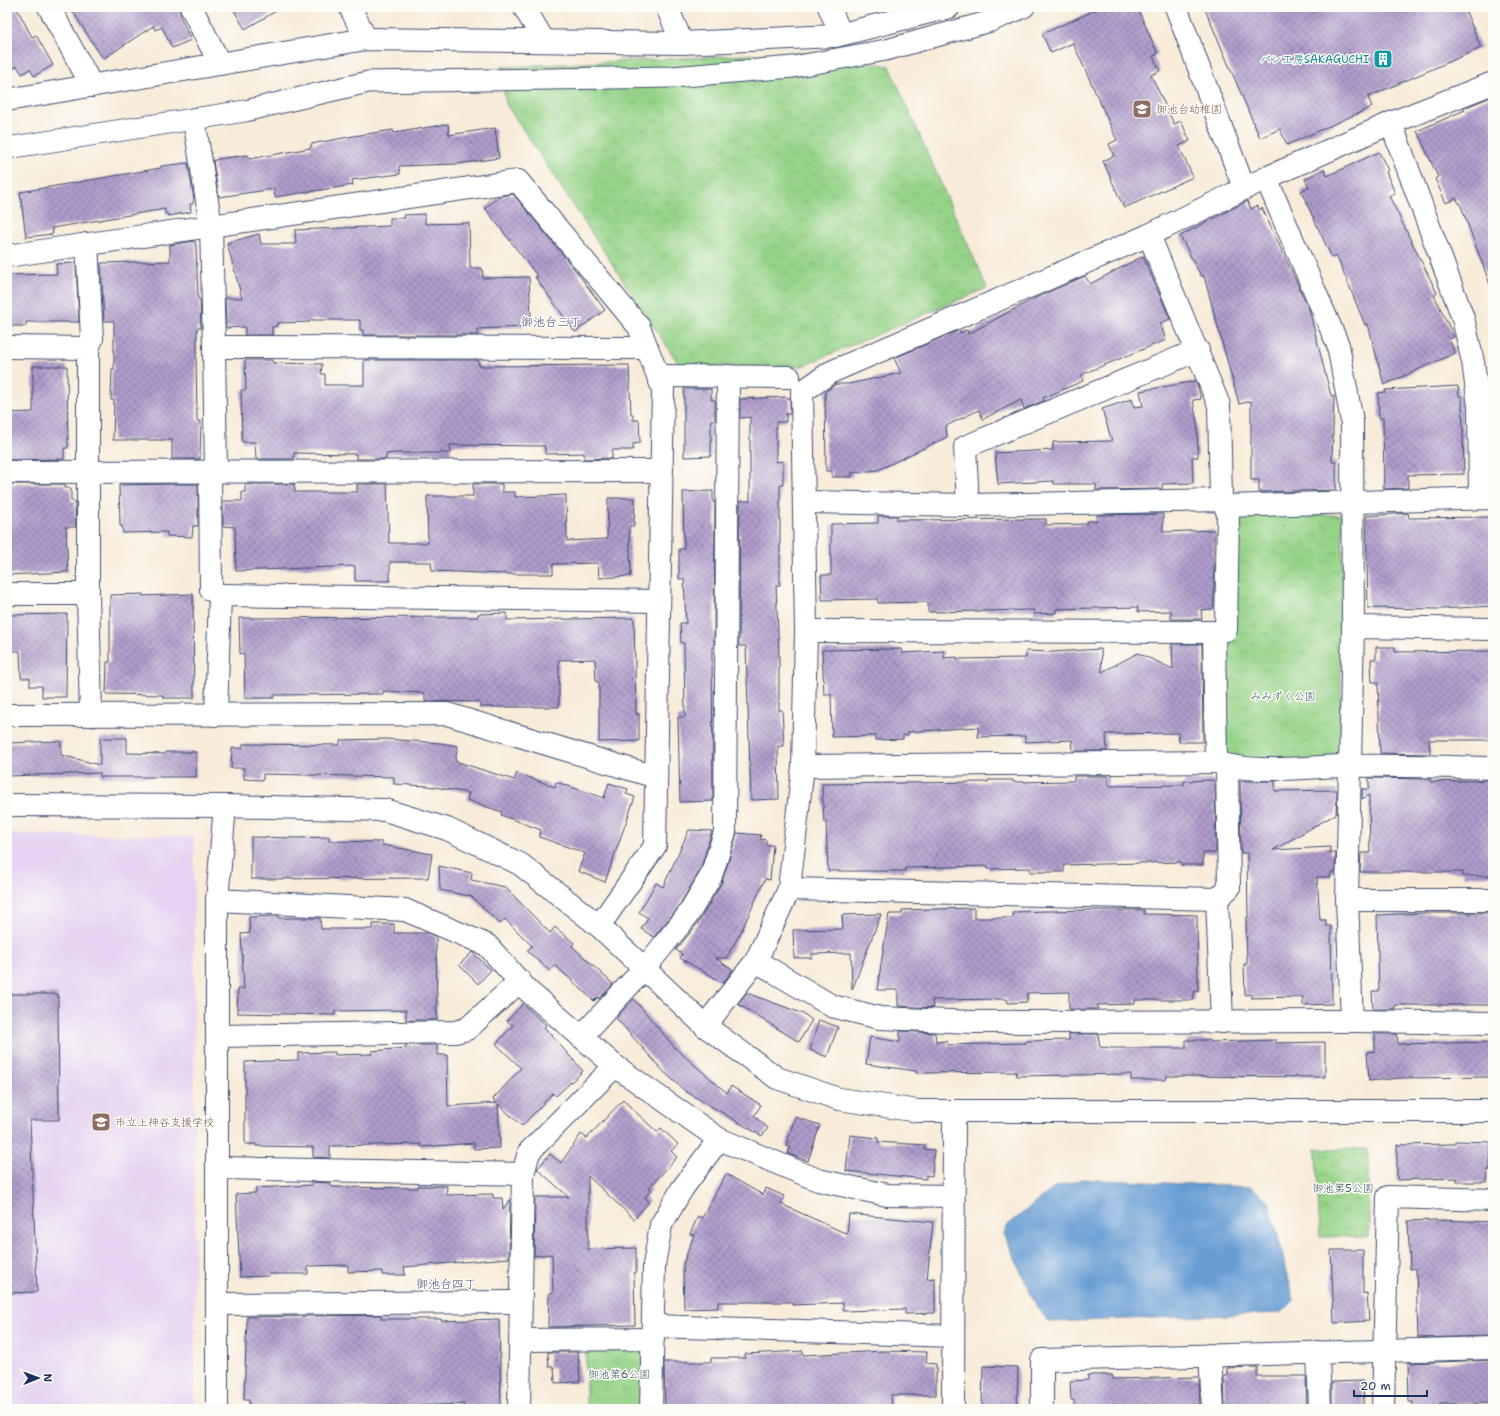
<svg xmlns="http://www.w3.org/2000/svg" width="1500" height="1416" viewBox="0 0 1500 1416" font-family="'Shantell Sans','Klee One',sans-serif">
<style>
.built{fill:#e5d3f1}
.park{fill:url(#park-crowns);stroke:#588173}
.water{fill:#679dd4;stroke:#416699}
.building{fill:url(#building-cross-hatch)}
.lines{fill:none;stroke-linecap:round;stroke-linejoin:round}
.pedestrian-casing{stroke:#3c4b70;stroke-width:23}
.minor-casing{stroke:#3c4b70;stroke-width:24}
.tertiary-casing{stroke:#3c4b70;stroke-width:24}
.pedestrian{stroke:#fff;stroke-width:21}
.minor{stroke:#fff;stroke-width:22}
.tertiary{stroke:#fff;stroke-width:22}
.labels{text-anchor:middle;stroke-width:3;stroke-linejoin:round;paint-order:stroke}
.culture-label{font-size:11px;fill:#0d838f;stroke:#fdfcf7;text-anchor:end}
.education-label{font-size:11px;fill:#785e54;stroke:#fdfcf7;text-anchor:start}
.park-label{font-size:11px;fill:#40606b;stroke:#fdfcf7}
.neighbourhood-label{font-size:12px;fill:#4f5584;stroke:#fdfcf7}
</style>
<defs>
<pattern id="park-crowns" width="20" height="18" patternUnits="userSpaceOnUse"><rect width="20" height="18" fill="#96d388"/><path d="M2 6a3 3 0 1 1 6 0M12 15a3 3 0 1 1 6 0" fill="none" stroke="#81b578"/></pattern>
<pattern id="building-cross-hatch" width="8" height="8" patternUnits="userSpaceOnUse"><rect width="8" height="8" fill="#b09ccb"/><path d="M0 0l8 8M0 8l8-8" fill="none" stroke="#8e80a8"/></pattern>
</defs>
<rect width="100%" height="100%" fill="#fdfcf7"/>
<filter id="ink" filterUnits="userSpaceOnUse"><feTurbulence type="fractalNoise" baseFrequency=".025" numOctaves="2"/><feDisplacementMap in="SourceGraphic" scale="8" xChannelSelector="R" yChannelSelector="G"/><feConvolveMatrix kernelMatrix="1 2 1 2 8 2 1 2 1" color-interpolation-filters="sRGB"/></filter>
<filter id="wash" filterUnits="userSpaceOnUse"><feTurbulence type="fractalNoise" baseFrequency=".012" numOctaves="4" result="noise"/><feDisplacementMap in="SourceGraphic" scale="16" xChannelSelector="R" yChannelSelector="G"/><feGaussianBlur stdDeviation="0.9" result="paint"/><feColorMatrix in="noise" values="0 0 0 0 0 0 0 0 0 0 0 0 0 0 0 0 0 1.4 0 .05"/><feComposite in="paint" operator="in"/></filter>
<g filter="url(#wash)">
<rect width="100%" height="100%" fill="#f8ebd9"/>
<path class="built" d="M7,834L194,836L195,1409H7Z"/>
<g class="park">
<path d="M808,52L889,66L987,288L800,367L680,366L506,104L500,67Z"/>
<path d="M1228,514L1343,515L1340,764L1224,763Z"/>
<path d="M1316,1149H1368L1369,1236L1320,1237Z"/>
<path d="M653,1339L651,1409H586V1340Z"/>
</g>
<path class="water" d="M1082,1179L1251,1187L1269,1201L1294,1301L1280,1313L1050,1322L1038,1309L1004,1234L1008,1225L1054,1188Z"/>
<g id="blocks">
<g class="building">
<path d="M7,7H16L32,37L36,35L53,65L34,76L30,69L22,74L17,66L7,72Z"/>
<path d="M70,7H179L181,18L191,40L172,48L162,27L155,30L153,26L103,59Z"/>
<path d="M232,7H283L245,29Z"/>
<path d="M1102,7H1137L1158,54L1153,56L1160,71L1151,75L1174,124L1181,121L1190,141L1179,146L1193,177L1124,208L1103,161L1114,156L1109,144L1117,140L1073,43L1051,53L1042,34Z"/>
<path d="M1204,7H1464L1481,48L1368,97L1372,107L1287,145L1280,129L1260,138Z"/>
<path d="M1493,96V287H1491L1461,206L1456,198L1446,203L1435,179L1438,177L1417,131L1465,110L1464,108Z"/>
<path d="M448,124L449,135L495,128L499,158L457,164L399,166L400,174L352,180L353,185L275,197L274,189L219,197L213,161L218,159L248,155L249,159L311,148V144L354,136L393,130L394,133Z"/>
<path d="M1379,152L1388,170L1386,172L1395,193L1389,196L1437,293L1434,295L1454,337L1449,339L1455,353L1384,385L1368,324L1365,325L1337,256L1332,258L1301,191L1309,187L1305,179L1324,169L1327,176Z"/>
<path d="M188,163L194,200L193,201V204H190L191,212L168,216V214H165V209L52,228L53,234L26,237L20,192L161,168V166Z"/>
<path d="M513,194L576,271L605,310L575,332L535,277H538L485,208L500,196Z"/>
<path d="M1247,201L1251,209L1257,206L1260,210L1262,208L1309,309L1331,396H1334L1332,462H1336V490L1259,492V480H1251V401L1239,404L1204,276H1201L1180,236Z"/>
<path d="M425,214V224L469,223L470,268H482L483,278L529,277L531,317H524V327L478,329V335H363V330H360V320H310V322L277,323V326L272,327V335H245V327L226,328L225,298H242L227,243L259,234L261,244H296L295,230L390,226V218H405L404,215Z"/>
<path d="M195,241L196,247L198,299H200L201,328H197V352H196L197,421H201L200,459H172V440H113L114,400H111L112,369H114V321H104L101,263L170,261V245Z"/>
<path d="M1143,256L1170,319L1160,323L1166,340L1085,373L1081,376L1083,381L1043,398L1044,401L1024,409L1021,400L983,419L979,410L946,426L947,437L878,470L852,473V477H832V471H826L825,392L836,384H848L901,373L894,358L959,330L960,333L967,330L968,334L1033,299L1085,276L1090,284Z"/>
<path d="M76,263L79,322H26V326H7V275L57,274L56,264Z"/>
<path d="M245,360H272L273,363L322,364L321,374H325V385H364V360H478L479,366L629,365L631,414H633V420H639L640,443L633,444V450H612V458L584,459V453L545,454V446L450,445L451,453H395L386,454V459H356V454L294,453V459H256L255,442H242L241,390H246Z"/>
<path d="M33,366H67L68,448H64V459L7,460V413L33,412Z"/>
<path d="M1196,381L1201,399L1193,400L1197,423L1198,457H1192L1193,483L1162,484V489L1096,490V484H1054L1053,481L998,484L995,453L1053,450V442L1112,441L1102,409L1132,399L1134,407L1143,406L1140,391Z"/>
<path d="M1458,386L1459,396L1462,397L1464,474L1408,475V488L1384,489L1383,418H1379L1378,393L1386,392L1385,390Z"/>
<path d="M684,389H711V400H715V420H711V456L684,457Z"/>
<path d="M785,397L790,398V414H786V422H776V462L783,461V485H780V585H776L779,657V710H782L784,746H778L779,799L751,800L746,646H739L740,501H750V417L740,418V399Z"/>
<path d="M7,484H65V488H71V501H75L76,527H66L68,572L7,575Z"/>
<path d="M172,484H198V526H193L192,537L167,536V532L123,533L122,526H120L119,485Z"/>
<path d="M257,484H294L295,492H357V484H387L389,543H428L427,496H473V484H502V492H515V497L566,495L567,541L607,539L608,498H635L634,526H629L631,576L599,578L598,563L553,564V574H506L432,571L431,562H390V581H355V566L236,571L235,527L223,526V501H242V492H245V485Z"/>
<path d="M713,491V502H715L714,647H712L713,801L680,802L678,717H685L684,643H681L680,623H686L684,579H679V549H684L683,492Z"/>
<path d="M1408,513L1409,518L1493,517V606L1441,609L1368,608L1366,516Z"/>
<path d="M1163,514V532L1214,530V603L1213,609L1201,610L1202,619H1171V611L1138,612V607L1056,609V613L1034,614V610L928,612V602L878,603V599L822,600L821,575H831V524L878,523V516H897V520L1046,519V525L1087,524V521H1097V515Z"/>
<path d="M143,594V596L193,594L194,698H163V695L106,694L107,662H110V595Z"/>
<path d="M507,613V620L634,618L636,714H639V741L599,742V682H596L595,659L559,660V707H480V702L425,701V693L383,691V694L274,695V698H245L244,653L240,654L239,618L478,617V614Z"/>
<path d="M67,614L66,697H42V686H30V678H21L20,651H7V615Z"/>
<path d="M1172,644H1202L1203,742H1179L1178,733L1106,734L1107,751H1073L1072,740L1025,742V736L978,737V727L908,732V735H903V739L876,740V736L832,737L831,694H824L822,650L901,649L902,653L944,651V658L957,657V659L1026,658V651L1052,652L1101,649L1102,672L1138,653L1173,669Z"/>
<path d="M1376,647H1395V652L1493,651V740H1429L1430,754L1380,753L1378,682H1372L1371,659H1376Z"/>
<path d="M100,738H127V753L165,754V752H196V777H100V773L7,776V743L61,741V755L100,765Z"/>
<path d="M386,739L440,743L458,746L455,761L514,780L517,773L555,787L556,782L604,798L609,783L628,789L626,794L635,797L605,882L578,871L585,853L539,837L541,830L501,815L502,812L467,800L469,793L428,786L394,784V777L263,774V780L244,779V768H231L232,748H243V744L340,745V740Z"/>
<path d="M1074,776H1108V786L1184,785V781L1213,780L1215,782L1216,853H1203V865H1181V862L1064,865V872H1030V868L988,869V866L905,868V871H828L826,822H824L822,784L988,782V780H1013V782L1074,781Z"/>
<path d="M1369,778L1430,779V782L1493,780L1492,876H1463V872H1360L1361,853H1370L1369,795L1362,799V789H1369Z"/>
<path d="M1240,781H1275V791L1337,790L1336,814L1273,850L1330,847V853H1336L1335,872H1331V877H1317L1320,920H1326V926H1331L1332,1004L1303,1005V997L1251,998V994L1245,995L1244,964H1247L1246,918H1248L1247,853H1241Z"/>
<path d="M689,830L712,831L700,871L677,909L654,937L641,929L648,918L639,912L656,883L663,887Z"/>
<path d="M737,833L761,835L760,839L766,840V845H773L770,880L765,879L740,934L726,958H715L733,970L723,983L680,958L682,954L676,950L698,923L722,882Z"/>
<path d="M251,837L297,838L329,837V841L382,842V845L432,854L428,878L251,879Z"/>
<path d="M439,866L472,873L471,880L505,887L550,933L555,927L574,943L572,946L613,984L599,999L598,997L594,1001L555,965L550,971L527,951L532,946L505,919L500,924L469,894V896L440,890Z"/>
<path d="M974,908V918H1013V912L1088,910H1144V914L1197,915L1198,992L1194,991V1000H1135V1004L1097,1005L1098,1009H1069V992L1027,993V1002L1008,1003L1007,999L932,1000L933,1008L898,1006V990H877L889,914H902V910Z"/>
<path d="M1425,913H1493V1005H1395V1009H1373L1372,991H1379L1377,915Z"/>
<path d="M881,914L852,990L851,953L812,954V958H794L793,930L843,929L842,915Z"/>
<path d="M274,916H279V918H320L321,929H373V924H394V933H428L436,937L437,1020H406V1010L335,1011V1015L237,1013L238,989H244L241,934L250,933L249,917Z"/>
<path d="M472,952L491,970L478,984L459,965Z"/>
<path d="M747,993L804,1014L812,1020L799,1042L738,1004Z"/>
<path d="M7,994H58L59,1120H30L37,1292L7,1293Z"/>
<path d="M634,999L675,1048L727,1093L731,1086L761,1105L754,1116L768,1128L762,1136L685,1091L664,1072L616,1018Z"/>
<path d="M523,1004L546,1025L544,1027L583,1071L556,1096L553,1093L522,1126L498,1104L500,1148L474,1149V1143L421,1147V1144L330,1146V1158L313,1157V1147L256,1146V1144H245V1062L298,1060V1053L335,1052V1055L372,1054V1051L406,1048V1045H437V1055H447L448,1106L497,1103L493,1099L521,1068L496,1044L513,1025L507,1021Z"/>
<path d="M819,1020L838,1027L827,1057L810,1050Z"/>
<path d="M900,1031L935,1033L936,1042L947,1041V1045L1026,1043V1041L1069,1040V1034H1098L1100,1047L1112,1048H1186V1040H1210V1042L1276,1040V1043L1325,1042V1077L1167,1076L1166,1080H1131V1074L1017,1076L1016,1072L916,1073V1071L866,1064L870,1037L900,1042Z"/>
<path d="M1375,1034H1397L1398,1044L1493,1042V1077L1400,1078L1369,1081L1367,1052L1375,1051Z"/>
<path d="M623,1100L657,1132L661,1128L678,1144L671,1151L677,1157L649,1188L652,1190L645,1197L649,1202L634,1219L588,1176V1249L636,1248V1273H634L635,1325L548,1327L549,1293H553L552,1254L534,1256L535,1197H569L537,1169L538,1168L550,1154L561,1163L581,1134L587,1138Z"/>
<path d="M795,1117L820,1125L808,1161L788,1154L790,1147L786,1146Z"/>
<path d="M850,1135L878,1138V1142L925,1145L924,1149L934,1150L932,1176L926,1175V1179L846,1171Z"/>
<path d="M1455,1141L1491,1142L1490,1170H1487L1486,1182H1457V1178L1397,1180V1145L1455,1144Z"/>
<path d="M726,1174L763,1195L766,1188L784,1196L781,1204L847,1234L849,1214L933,1222L927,1279L935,1278V1313L905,1314V1309L843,1311V1303L792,1305V1302H718V1308L684,1309L683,1264L694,1235L690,1234L698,1216L702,1218Z"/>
<path d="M312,1182L331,1183V1187L418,1188V1186H447L446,1195L493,1194V1198H502L503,1209L510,1200L509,1258L404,1267L405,1275H382V1271L348,1272V1265L308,1266V1274H269V1276L240,1277L236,1194L256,1193V1188L312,1185Z"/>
<path d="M1436,1220L1493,1222V1336L1418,1338L1416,1268L1410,1269L1408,1221Z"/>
<path d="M1331,1250H1363V1294L1367,1293L1369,1321L1334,1323Z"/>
<path d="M381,1315V1319H441V1321L499,1319L501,1409H464V1404L390,1407V1409L249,1407V1400H244L247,1317Z"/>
<path d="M803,1351V1355L884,1351L927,1352L926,1363L936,1364V1395H891L892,1409H665L664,1362H711V1358H745V1354Z"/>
<path d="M548,1352H578L580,1382L555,1383L554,1367H549Z"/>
<path d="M1493,1360V1403L1440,1404V1408L1413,1409V1402H1409L1408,1363Z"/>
<path d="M983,1366L1018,1367L1017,1409H982Z"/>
<path d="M1257,1367V1376H1306L1307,1409H1225L1224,1376H1227V1368Z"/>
<path d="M1088,1375H1112L1113,1379L1199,1377L1200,1409H1074V1400H1071L1070,1381L1088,1380Z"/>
<path d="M1363,1381L1364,1409H1332V1382Z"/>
</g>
</g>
</g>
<g filter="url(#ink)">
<use href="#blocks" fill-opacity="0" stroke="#3c4b70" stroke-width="1"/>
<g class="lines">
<defs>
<path id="pedestrian" d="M7,148L245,111L368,82L672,77L793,67L886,50L991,21L1024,7"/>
<g id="minor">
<path d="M49,7L92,86"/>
<path d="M191,7L220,64"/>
<path d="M350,7L366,39"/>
<path d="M524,7L544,41"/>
<path d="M667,7L682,43"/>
<path d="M829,7L841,34"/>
<path d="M1176,7L1244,188"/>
<path d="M7,100L366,39L682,43L835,36L949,7"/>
<path d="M194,119L211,226L214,347"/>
<path d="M1391,123L1463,318L1473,362L1479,406L1480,497"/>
<path d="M1266,178L1338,345L1352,421L1353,627"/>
<path d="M87,244L92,339L88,348"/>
<path d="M7,256L518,181L639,327L663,389L655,846L599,926"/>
<path d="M7,347L88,348V594"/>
<path d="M658,376L789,377"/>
<path d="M210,471L211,590L220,595"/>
<path d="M216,471L214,347L647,348"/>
<path d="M7,472L662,471"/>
<path d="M805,502L968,505L1221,500"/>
<path d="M968,505L965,447L1198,350"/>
<path d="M1225,506L1493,498"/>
<path d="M7,594H88L91,715"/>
<path d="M806,631L1214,632L1226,630L1228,514L1225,506L1221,500L1219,405L1149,235"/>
<path d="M7,715L447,714L656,777"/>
<path d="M216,715L220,595L659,601"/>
<path d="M1216,762C1253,775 1310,766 1349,766C1397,765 1445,767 1493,768"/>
<path d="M803,766L1216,762L1214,632"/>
<path d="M789,889L1217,899L1222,1022"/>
<path d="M1217,899L1229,888L1227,766"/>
<path d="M217,900L405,910L487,945L527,990L615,1066L719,1139L818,1180L887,1195L953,1196"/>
<path d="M1347,900L1353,627L1493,629"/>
<path d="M756,961L832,1006L880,1018L973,1022L1352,1021L1493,1023"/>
<path d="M1352,1021L1347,900H1493"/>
<path d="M705,1026L756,961L789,889L803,766L806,631L802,392L831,372L1149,235L1266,178L1391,123L1493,83"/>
<path d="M217,1036L455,1032L467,1029L520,981"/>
<path d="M581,1037L644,969L687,916L711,876L725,832L728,376"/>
<path d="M217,1168L523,1174"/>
<path d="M217,1304L520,1302"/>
<path d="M653,1326L953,1336"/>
<path d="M521,1340L653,1339"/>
<path d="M1318,1352L1320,1409"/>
<path d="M1210,1355L1213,1409"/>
<path d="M217,1409V900L225,806"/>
<path d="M519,1409L523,1174L529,1152L615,1066"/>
<path d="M651,1409L654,1265L661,1225L682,1189L719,1139"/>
<path d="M953,1409L954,1111"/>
<path d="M1042,1409V1360L1493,1348"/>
<path d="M1383,1409L1388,1197L1493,1200"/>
</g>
<path id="tertiary" d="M7,805L225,806L385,810L447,829L520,864L599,926L705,1026L777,1078L839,1099L918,1111H1493"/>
</defs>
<use href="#pedestrian" class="pedestrian-casing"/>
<use href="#minor" class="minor-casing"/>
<use href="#tertiary" class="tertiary-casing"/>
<use href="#pedestrian" class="pedestrian"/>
<use href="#minor" class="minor"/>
<use href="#tertiary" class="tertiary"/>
</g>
</g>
<defs>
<symbol id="building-square" viewBox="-11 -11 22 22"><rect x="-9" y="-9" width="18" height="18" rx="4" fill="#0f9aa8" stroke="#fdfcf7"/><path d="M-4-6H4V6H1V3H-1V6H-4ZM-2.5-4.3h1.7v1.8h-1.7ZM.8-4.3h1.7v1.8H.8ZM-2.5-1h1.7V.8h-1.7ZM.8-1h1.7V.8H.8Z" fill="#fff"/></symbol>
<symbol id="school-square" viewBox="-11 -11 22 22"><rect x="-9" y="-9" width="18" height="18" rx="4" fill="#8d6e63" stroke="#fdfcf7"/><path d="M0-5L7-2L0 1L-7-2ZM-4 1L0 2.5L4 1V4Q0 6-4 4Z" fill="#fff"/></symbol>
</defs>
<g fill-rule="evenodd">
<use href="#building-square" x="1372" y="48" width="22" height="22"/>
<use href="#school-square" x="1131" y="98" width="22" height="22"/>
<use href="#school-square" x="90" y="1111" width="22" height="22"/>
</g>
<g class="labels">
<g class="culture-label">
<text x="1369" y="63">パン工房SAKAGUCHI</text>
</g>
<g class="education-label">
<text x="1156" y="113">御池台幼稚園</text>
<text x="115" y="1126">市立上神谷支援学校</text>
</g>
<g class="park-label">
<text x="1283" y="700">みみずく公園</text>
<text x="1343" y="1192">御池第5公園</text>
<text x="619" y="1378">御池第6公園</text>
</g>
<g class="neighbourhood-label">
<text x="551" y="326">御池台三丁</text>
<text x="446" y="1288">御池台四丁</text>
</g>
</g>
<rect width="1500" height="1416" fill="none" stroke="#fdfcf7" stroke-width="24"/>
<g transform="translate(38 1378) rotate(89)" stroke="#fdfcf7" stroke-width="3" paint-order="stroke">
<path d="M0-3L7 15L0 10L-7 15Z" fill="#1b2f5e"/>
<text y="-6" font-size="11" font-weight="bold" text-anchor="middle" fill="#1b2f5e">N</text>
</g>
<path d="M1354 1390v6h73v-6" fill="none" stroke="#1b2f5e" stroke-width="2"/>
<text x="1360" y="1390" font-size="12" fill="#1b2f5e" stroke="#fdfcf7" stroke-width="3" paint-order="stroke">20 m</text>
</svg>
